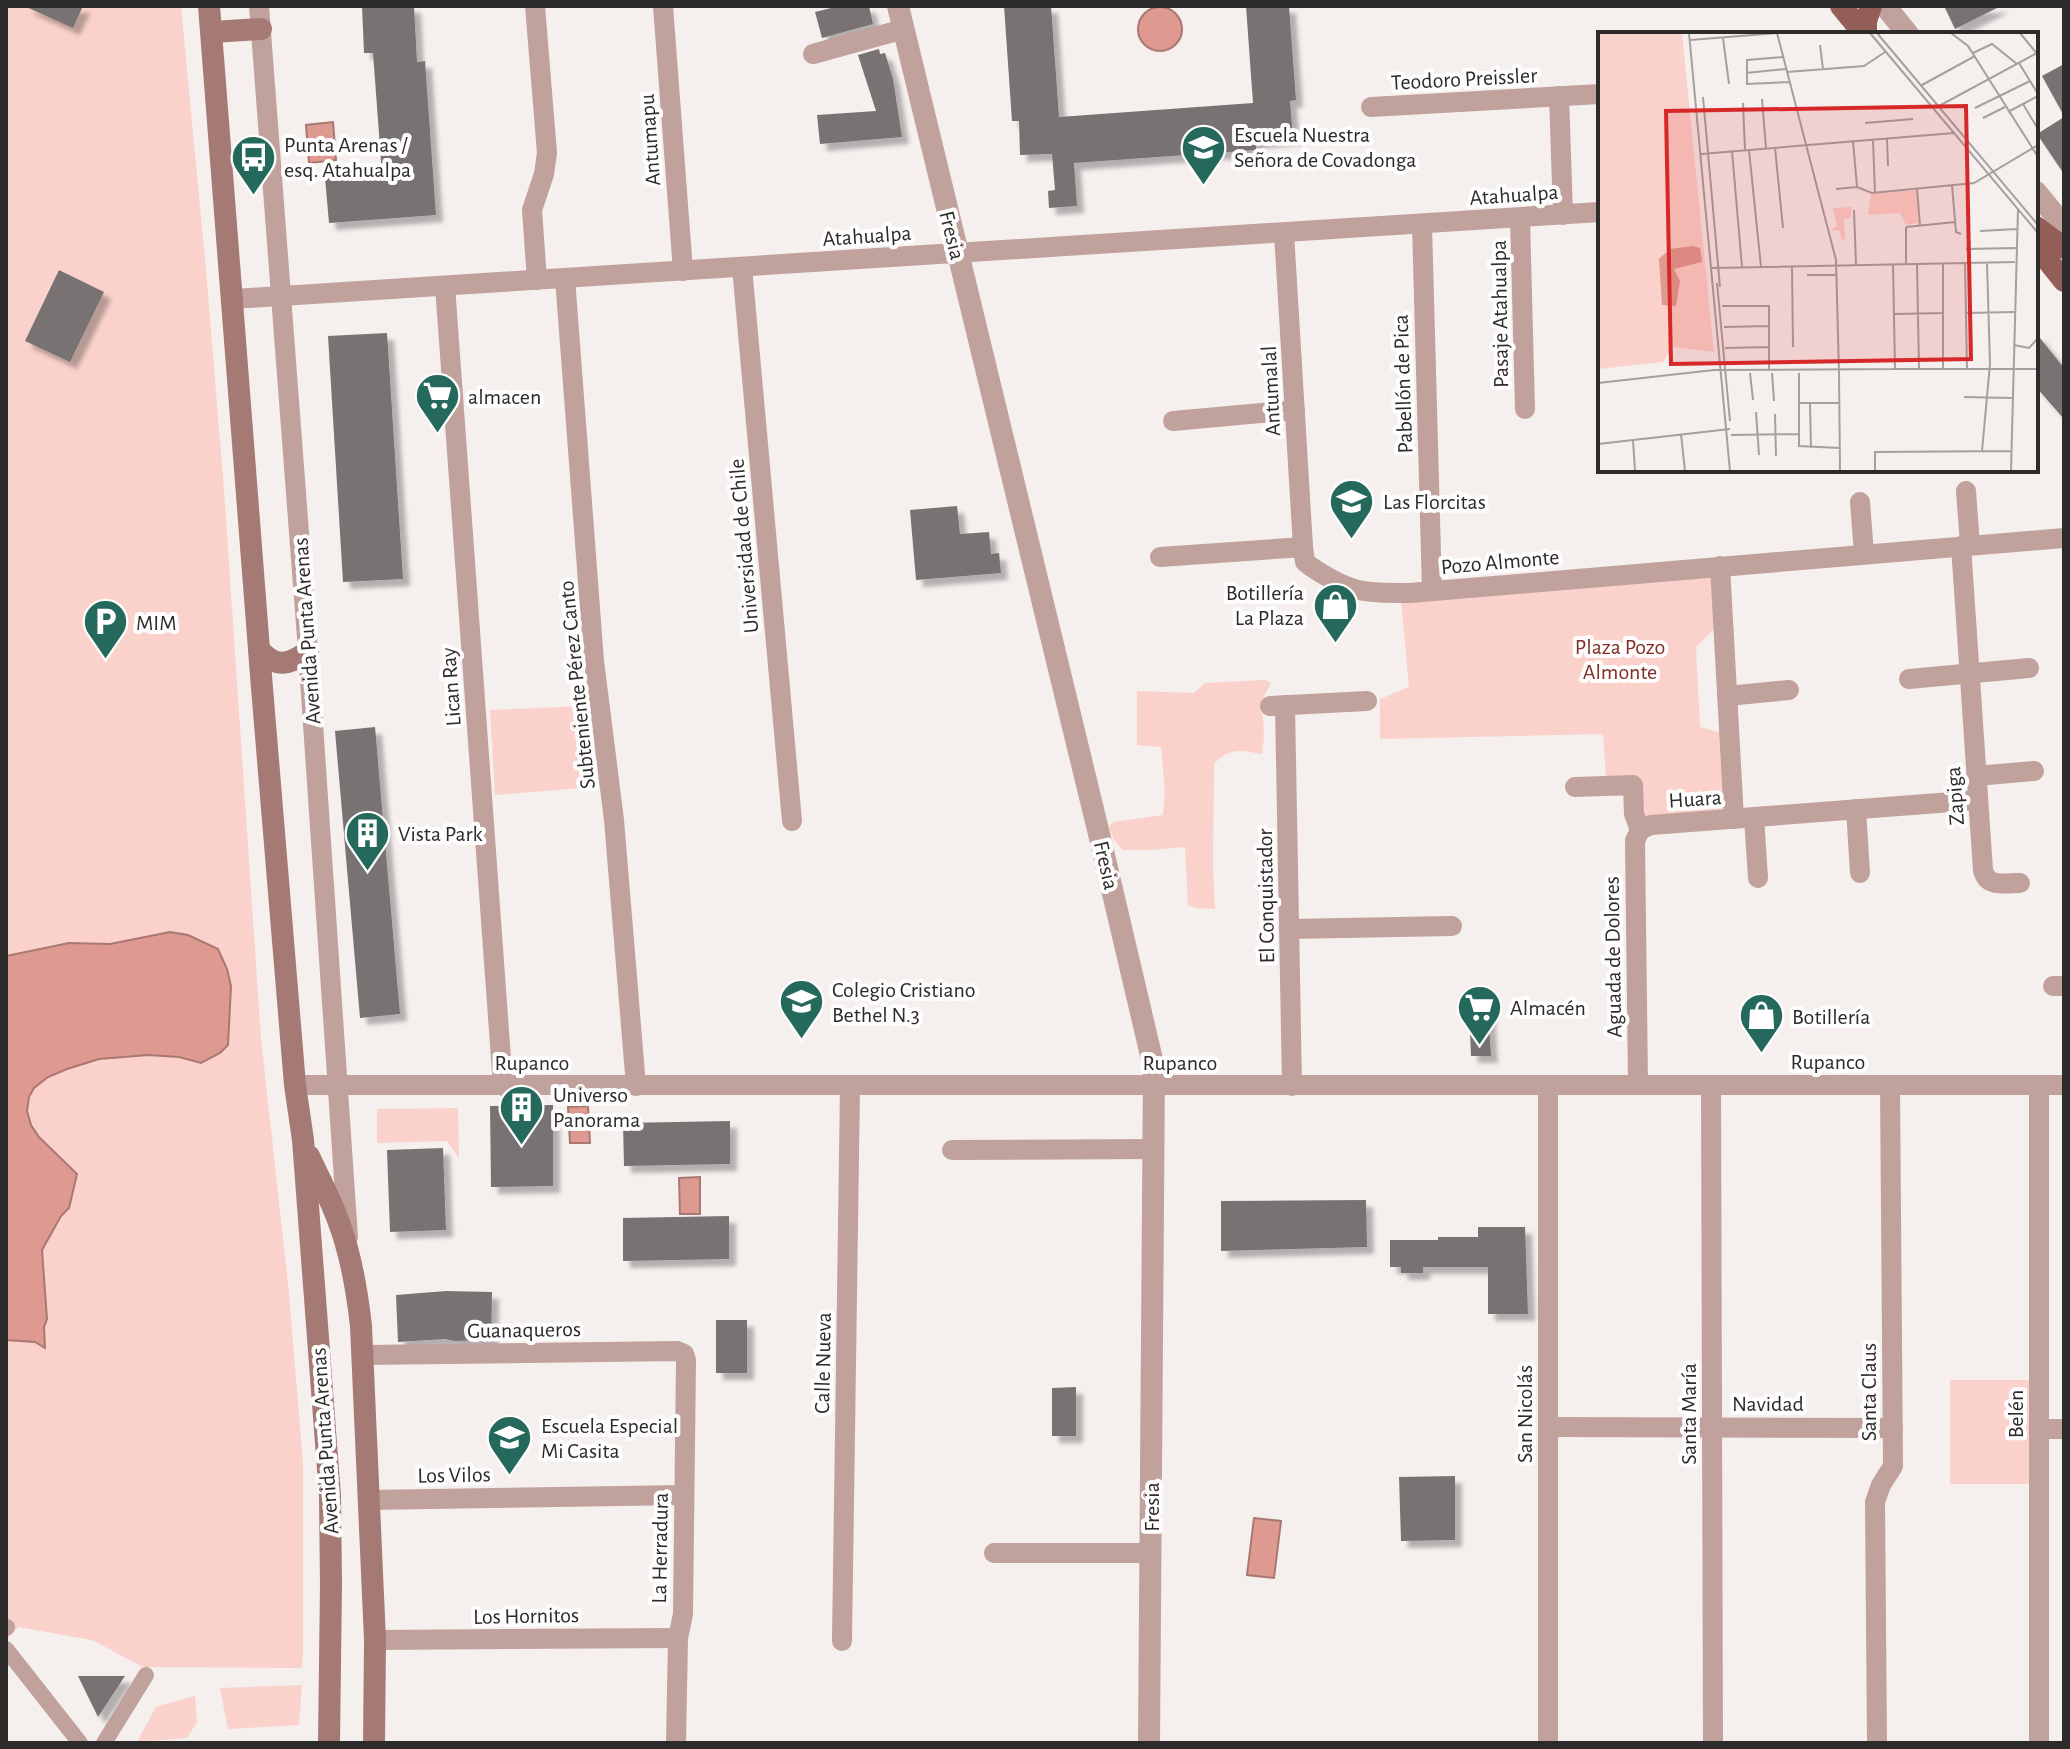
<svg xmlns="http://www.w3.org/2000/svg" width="2070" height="1749" viewBox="0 0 2070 1749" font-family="'Alegreya Sans',sans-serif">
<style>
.green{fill:#fad1cb}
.water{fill:#de9a91;stroke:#a97872;stroke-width:2}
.building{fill:#787372;filter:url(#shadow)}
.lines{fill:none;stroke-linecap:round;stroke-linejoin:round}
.pedestrian{stroke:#c0a19c;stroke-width:16}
.minor{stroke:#c0a19c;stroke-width:20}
.tertiary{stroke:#c0a19c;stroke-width:22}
.secondary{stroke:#a67a74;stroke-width:22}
.primary{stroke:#935e57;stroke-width:22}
.labels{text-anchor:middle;stroke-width:8;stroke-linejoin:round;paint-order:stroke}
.street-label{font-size:22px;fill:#2d2a2a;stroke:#fefdfd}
.poi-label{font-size:22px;fill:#2d2a2a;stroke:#fefdfd;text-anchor:start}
.park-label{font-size:22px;fill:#7e2e27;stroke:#fefdfd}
.inset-road{fill:none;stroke:#a5a0a0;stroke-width:2}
.view{fill:#d62828;fill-opacity:0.15;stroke:#d62828;stroke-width:4}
.inset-edge{fill:none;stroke:#2d2a2a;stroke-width:4}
</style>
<defs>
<filter id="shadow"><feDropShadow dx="7" dy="7" stdDeviation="2" flood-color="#0004"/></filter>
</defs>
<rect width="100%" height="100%" fill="#f5efee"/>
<g class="green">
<path d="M6,6H181L206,270L224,490L261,1039L288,1283L303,1463V1650L302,1668L143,1667L92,1640L18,1627L6,1641Z"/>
<path d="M1713,578L1717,626L1696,647L1700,727L1722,733L1727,804L1716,816L1642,818L1640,777L1606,778L1603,734L1380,739V699L1409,687L1401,599L1628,581Z"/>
<path d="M1265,680L1271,683L1262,700L1264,737L1262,754C1243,750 1228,747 1214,764L1213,867L1215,909L1195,908L1188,905L1185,847L1151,850H1123L1114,840L1109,827L1113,822L1163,815L1165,791L1161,747L1137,745V691L1194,693L1205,683Z"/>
<path d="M584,706L594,787L495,795L490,710Z"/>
<path d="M458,1108L459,1158L447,1141L377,1143V1109Z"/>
<rect x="1950" y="1380" width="79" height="104"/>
<path d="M302,1685L299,1725L228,1729L220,1688Z"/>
<path d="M195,1696L197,1722L187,1738L137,1742L156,1707Z"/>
</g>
<g class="water">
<circle cx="1160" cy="29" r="22"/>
<path d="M333,122L336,160L309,163L306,125Z"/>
<path d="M170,932L188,935L218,949L227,969L231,986L228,1045L220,1053L201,1063L179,1057L148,1055L99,1059L67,1069L48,1077L34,1088L29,1097L27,1111L31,1125L39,1137L77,1174L69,1208L61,1216L42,1250L47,1319L44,1327L45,1348L35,1342L6,1340V956L69,943L110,944Z"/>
<path d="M588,1106L590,1143H570L568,1107Z"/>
<path d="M700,1177V1214H680L679,1178Z"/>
<path d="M1254,1518L1281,1521L1274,1578L1247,1575Z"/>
</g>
<g class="building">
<path d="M24,6H83L73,28Z"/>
<path d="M362,6H414L417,62L425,61L436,215L329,223L325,178L382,174L373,53H364Z"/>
<path d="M839,6H869L873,24L822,38L815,12Z"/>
<path d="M1004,6H1051L1059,117L1253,103L1246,6H1289L1296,100L1290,101L1293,138L1256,141V150L1074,163L1077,206L1049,208L1048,191L1055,190L1052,154L1020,155L1019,121H1012Z"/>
<path d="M1944,6H2001L1955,29Z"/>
<path d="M879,49L880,54L885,53L893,79L902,137L820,144L817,115L876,111L858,55Z"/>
<path d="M2064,64V116L2042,76Z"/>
<path d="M2064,117V174L2037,134Z"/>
<path d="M59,270L104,292L70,362L25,341Z"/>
<path d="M387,333L403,579L343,582L328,336Z"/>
<path d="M2036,333L2064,368V419L2036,387Z"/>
<path d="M957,506L960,534L989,532L991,554L999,553L1001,573L916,580L910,510Z"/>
<path d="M375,727L400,1014L360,1018L335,731Z"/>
<path d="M1488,1007L1491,1056H1471L1469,1008Z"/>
<path d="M553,1105V1186L491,1187L490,1106Z"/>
<path d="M730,1121V1164L624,1166L623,1123Z"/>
<path d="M443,1148L446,1230L390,1232L387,1150Z"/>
<path d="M1366,1200L1367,1247L1221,1251V1201Z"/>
<path d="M729,1216V1259L623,1261V1218Z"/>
<path d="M1478,1227H1525L1528,1314H1488V1267H1423V1273H1401V1267H1390V1240H1438V1237H1478Z"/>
<path d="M446,1291L492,1292L491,1340L455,1341L445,1339L398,1342L396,1295Z"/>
<rect x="716" y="1320" width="31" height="53"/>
<path d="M1076,1387V1436H1052V1388Z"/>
<path d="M1455,1476V1540L1401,1541L1399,1477Z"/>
<path d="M78,1676H125L98,1717Z"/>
</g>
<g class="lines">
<g class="pedestrian">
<path d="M6,1628L7,1627"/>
<path d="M6,1649L80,1743"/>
<path d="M104,1743L146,1675"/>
</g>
<g class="minor">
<path d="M259,6L308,651L348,1237"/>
<path d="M535,6L547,153L544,174L532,210L537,280"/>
<path d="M663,6L683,271"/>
<path d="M813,54L904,29"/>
<path d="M1559,96L1563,215"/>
<path d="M1371,107L1600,94"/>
<path d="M1520,218L1525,409"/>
<path d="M1422,224L1432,591"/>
<path d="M1284,233L1303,547L1305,562L1310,566C1350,593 1363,593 1410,593L2064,538"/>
<path d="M742,267L792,821"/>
<path d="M565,278L594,661L614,820L636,1086"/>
<path d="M445,286L503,1086"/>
<path d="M233,299L1600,212"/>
<path d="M1173,421L1295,410"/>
<path d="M1966,491L1970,545"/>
<path d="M1860,502L1864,554"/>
<path d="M1961,546L1983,870C1987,888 2005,883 2020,883"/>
<path d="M1160,557L1303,547"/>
<path d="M1720,566L1734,819"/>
<path d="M1909,679L2029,668"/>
<path d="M1727,696L1789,690"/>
<path d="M1285,705L1292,1086"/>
<path d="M1270,706L1367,701"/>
<path d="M1976,776L2034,771"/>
<path d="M1575,787L1633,785L1634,814L1640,830"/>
<path d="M1856,809L1860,873"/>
<path d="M1754,817L1758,878"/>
<path d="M1640,830L1651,825L1978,800"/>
<path d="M1289,929L1452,926"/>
<path d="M2053,986H2064"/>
<path d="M1638,1084L1635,841L1640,830"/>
<path d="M295,1085H2064"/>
<path d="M1548,1085V1743"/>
<path d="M1711,1085L1713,1743"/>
<path d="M2039,1085V1743"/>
<path d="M952,1150L1154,1149"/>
<path d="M363,1355L677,1351L684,1354L686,1360L683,1614L678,1638L676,1743"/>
<path d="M1548,1427L1893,1428"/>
<path d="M2039,1429H2064"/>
<path d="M368,1500L684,1495"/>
<path d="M994,1553H1150"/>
<path d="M375,1640L678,1638"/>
<path d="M842,1641L850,1086"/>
<path d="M1877,1743L1875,1502L1881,1485L1893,1466L1890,1085"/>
</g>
<g class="tertiary">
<path d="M898,6L1099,834L1154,1068L1149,1743"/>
<path d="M1885,6L1908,34"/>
<path d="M2036,192L2064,226"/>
</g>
<g class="secondary">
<path d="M209,6L262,688L295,1085L303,1140L330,1496L331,1583L329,1743"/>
<path d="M212,32L261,29"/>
<path d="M259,649C275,669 290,665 308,651"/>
<path d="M309,1156C319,1178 330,1198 338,1220C351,1254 357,1290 361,1326L375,1640L374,1743"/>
</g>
<g class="primary">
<path d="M1841,6L1864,34"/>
<path d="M1866,34V21L1871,6"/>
<path d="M2036,227L2064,248"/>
<path d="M2036,246L2064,281"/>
</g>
</g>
<defs>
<symbol id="school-pin" viewBox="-11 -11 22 30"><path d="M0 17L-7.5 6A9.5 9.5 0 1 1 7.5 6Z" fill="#24695c" stroke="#fefdfd"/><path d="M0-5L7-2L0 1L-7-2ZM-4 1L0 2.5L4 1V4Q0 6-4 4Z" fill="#fff"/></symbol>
<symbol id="bus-pin" viewBox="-11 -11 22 30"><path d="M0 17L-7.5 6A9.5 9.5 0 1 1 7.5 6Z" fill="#24695c" stroke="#fefdfd"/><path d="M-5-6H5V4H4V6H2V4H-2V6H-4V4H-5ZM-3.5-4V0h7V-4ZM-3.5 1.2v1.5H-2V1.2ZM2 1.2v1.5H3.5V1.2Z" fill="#fff"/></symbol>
<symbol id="supermarket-pin" viewBox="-11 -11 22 30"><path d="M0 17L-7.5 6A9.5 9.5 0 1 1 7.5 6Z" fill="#24695c" stroke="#fefdfd"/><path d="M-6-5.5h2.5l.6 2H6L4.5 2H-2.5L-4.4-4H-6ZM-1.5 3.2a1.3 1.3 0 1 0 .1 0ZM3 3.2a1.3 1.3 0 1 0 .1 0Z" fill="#fff"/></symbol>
<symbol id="shop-pin" viewBox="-11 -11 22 30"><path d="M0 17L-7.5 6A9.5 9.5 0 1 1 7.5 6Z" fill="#24695c" stroke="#fefdfd"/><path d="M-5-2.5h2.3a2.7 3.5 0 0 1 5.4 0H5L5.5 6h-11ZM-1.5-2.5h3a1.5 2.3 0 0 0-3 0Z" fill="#fff"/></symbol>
<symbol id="parking-pin" viewBox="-11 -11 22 30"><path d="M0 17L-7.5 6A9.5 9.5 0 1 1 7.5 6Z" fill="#24695c" stroke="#fefdfd"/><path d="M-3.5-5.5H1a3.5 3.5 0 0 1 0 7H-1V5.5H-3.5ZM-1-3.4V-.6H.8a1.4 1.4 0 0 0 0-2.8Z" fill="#fff"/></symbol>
<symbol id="building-pin" viewBox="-11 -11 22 30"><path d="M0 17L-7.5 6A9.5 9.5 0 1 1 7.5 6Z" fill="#24695c" stroke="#fefdfd"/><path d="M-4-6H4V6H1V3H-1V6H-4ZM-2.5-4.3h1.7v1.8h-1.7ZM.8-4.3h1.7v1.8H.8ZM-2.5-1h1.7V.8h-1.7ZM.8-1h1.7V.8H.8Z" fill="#fff"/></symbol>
</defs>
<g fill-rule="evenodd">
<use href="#school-pin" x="1178" y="122" width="51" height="69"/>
<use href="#bus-pin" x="228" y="132" width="51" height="69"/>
<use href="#supermarket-pin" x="412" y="370" width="51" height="69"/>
<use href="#school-pin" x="1326" y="476" width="51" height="69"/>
<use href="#shop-pin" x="1310" y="580" width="51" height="69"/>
<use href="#parking-pin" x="80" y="596" width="51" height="69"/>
<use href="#building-pin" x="342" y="808" width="51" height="69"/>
<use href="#school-pin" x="776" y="976" width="51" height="69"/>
<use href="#supermarket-pin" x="1454" y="982" width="51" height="69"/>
<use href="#shop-pin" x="1736" y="990" width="51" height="69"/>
<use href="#building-pin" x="496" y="1082" width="51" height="69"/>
<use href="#school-pin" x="484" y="1412" width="51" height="69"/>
</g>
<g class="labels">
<g class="street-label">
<text transform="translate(1464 78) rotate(-3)" y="8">Teodoro Preissler</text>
<text transform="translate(649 140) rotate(-94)" y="8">Antumapu</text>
<text transform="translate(1514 194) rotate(-4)" y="8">Atahualpa</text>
<text transform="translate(867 235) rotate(-4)" y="8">Atahualpa</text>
<text transform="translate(953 235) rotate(76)" y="8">Fresia</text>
<text transform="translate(1499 314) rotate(-91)" y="8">Pasaje Atahualpa</text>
<text transform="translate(1402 384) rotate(-92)" y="8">Pabellón de Pica</text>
<text transform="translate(1270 391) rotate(-93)" y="8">Antumalal</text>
<text transform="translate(743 546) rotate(-95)" y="8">Universidad de Chile</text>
<text transform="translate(1500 561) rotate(-5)" y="8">Pozo Almonte</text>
<text transform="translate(306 631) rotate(-94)" y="8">Avenida Punta Arenas</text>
<text transform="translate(576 685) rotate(-96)" y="8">Subteniente Pérez Canto</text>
<text transform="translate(450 687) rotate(-94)" y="8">Lican Ray</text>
<text transform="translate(1954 796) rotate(-94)" y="8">Zapiga</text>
<text transform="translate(1695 798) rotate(-4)" y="8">Huara</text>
<text transform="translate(1107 865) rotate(77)" y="8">Fresia</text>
<text transform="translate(1265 896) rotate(-91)" y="8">El Conquistador</text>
<text transform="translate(1612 957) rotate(-91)" y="8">Aguada de Dolores</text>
<text x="1828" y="1069">Rupanco</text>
<text x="532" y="1070">Rupanco</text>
<text x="1180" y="1070">Rupanco</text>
<text transform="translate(524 1329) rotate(-1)" y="8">Guanaqueros</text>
<text transform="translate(822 1363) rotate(-89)" y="8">Calle Nueva</text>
<text transform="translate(1868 1392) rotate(-90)" y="8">Santa Claus</text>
<text x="1768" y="1411">Navidad</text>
<text transform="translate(1524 1414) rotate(-90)" y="8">San Nicolás</text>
<text transform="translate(1688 1414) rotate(-90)" y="8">Santa María</text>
<text transform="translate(2015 1414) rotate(-90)" y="8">Belén</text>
<text transform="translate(324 1441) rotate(-94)" y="8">Avenida Punta Arenas</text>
<text transform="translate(454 1474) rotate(-1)" y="8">Los Vilos</text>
<text transform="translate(1151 1507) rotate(-90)" y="8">Fresia</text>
<text transform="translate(659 1548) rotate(-89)" y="8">La Herradura</text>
<text transform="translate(526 1615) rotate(-1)" y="8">Los Hornitos</text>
</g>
<g class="poi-label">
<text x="1234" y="142">Escuela Nuestra<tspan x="1234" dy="25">Señora de Covadonga</tspan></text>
<text x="284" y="152">Punta Arenas /<tspan x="284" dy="25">esq. Atahualpa</tspan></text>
<text x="468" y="404">almacen</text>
<text x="1383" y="509">Las Florcitas</text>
<text x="1304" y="600" text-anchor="end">Botillería<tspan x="1304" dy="25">La Plaza</tspan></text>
<text x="136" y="630">MIM</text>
<text x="398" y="841">Vista Park</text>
<text x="832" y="997">Colegio Cristiano<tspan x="832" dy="25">Bethel N.3</tspan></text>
<text x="1510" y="1015">Almacén</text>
<text x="1792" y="1024">Botillería</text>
<text x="553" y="1102">Universo<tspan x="553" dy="25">Panorama</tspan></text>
<text x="541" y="1433">Escuela Especial<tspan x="541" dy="25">Mi Casita</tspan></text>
</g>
<g class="park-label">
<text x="1620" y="654">Plaza Pozo<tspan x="1620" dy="25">Almonte</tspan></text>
</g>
</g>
<g transform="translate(1598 32)">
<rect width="440" height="440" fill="#f5efee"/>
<path d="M0,1H84L116,320L75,315L65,330L0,337ZM318,158L321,191L308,193L302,181L270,183L273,162ZM254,175L253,185L246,187L247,208L243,207L242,199L232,198L239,194L235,176Z" fill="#fad1cb"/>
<path d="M95,214L102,216L104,230L76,237L82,249L78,274L64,273L61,227L72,217Z" fill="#de9a91"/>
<path class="inset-road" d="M91,1L132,439M179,1L238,228L241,340M272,1L440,201M279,1L440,193M353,1L370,14L440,125M422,1L440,23M125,6L131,52M92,8L180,1M222,13L225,37M375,21L394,12L419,32M185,25L149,28V52L191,50M421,31L440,62M189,40L266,34L287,20M148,41L188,37M324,53L377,24M105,65L122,255M164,67L168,116M145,71L147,118M425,72L440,97M341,74L439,21M377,76L432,49M410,80L440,64M385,86L407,75M267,91L315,87M289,107L290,134M275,108L277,161M255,109L259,155M177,116L185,196M151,118L163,235M134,119L144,235M103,122L356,101M354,153L358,200L363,202M238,157L259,155L274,161L376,151L440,113M319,157L322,193M256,178L258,233M308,195L357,190M308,195V232M382,199L419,197M368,217L418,216M367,231L369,337M295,232L297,337M319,232L321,337M194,234L195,315M114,236L417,230M209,243H238M119,251L132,389M124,274H171V338M367,281L416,280M296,282L346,281M126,295L171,294M416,313L431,316L440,306M127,316L171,315M294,337H440M345,337V231M241,340L242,439M152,341L155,368M174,341L176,369M201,341V414L242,416M0,351L116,338L297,337M366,365L414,366M201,371H241M212,371L213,416M158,380L161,423M177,382L178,424M83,402L87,439M133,403L201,402M35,408L37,439M0,412L132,397M384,419L392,332L389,231M277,439V420L413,419M413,439L420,177"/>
<path class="view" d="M368,74L373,327L73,332L68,79Z"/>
<rect width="440" height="440" class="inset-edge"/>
</g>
<rect width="2070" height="1749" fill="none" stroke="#2d2a2a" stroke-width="16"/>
</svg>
